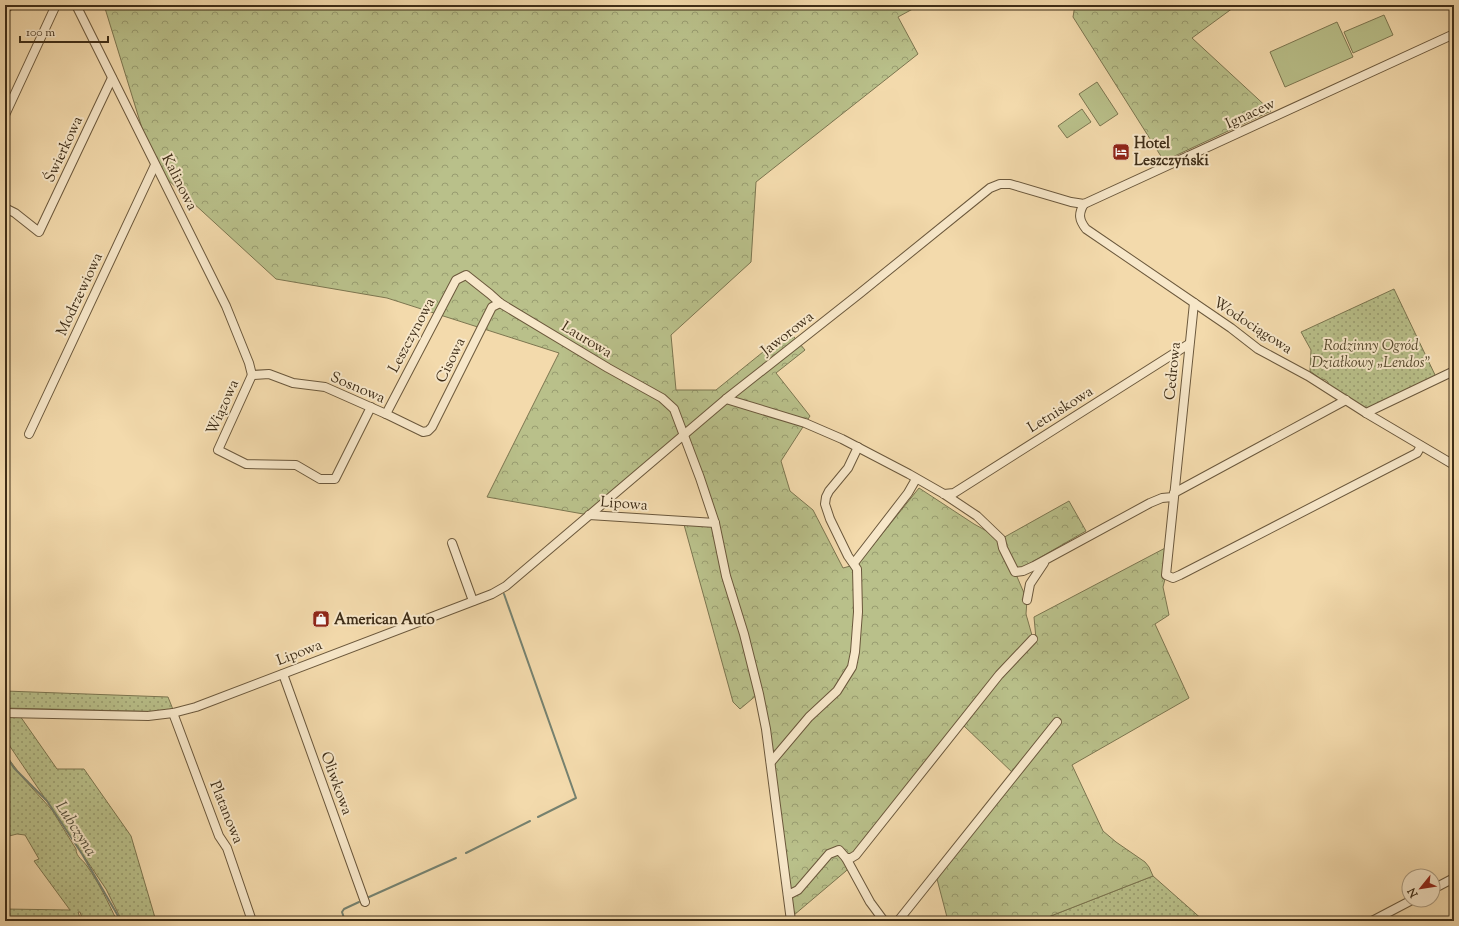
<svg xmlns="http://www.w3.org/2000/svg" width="1459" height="926" viewBox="0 0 1459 926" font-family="'Sorts Mill Goudy',serif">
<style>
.grass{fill:url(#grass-dots);stroke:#7c7650}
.forest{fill:url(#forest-crowns);stroke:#7c7650}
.park{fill:#b9c08a;stroke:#7c7650}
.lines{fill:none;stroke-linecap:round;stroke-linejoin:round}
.stream{stroke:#768270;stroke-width:2}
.minor-casing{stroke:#6b583c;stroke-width:10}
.minor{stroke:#f7e7c9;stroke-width:8}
.labels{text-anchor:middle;stroke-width:4;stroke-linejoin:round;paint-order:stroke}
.street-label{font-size:15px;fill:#3e2d17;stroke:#f7e7c9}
.poi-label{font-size:15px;font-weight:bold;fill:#3e2d17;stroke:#f7e7c9;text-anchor:start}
.park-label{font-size:15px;font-style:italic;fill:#574a2e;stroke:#f7e7c9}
.water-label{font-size:16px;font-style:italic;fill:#55503c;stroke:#f7e7c9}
</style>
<defs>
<pattern id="grass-dots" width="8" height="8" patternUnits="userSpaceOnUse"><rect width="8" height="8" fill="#b9c08a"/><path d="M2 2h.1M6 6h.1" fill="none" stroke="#989c70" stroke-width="1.8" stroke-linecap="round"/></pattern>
<pattern id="forest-crowns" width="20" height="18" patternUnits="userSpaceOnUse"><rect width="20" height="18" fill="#b9c08a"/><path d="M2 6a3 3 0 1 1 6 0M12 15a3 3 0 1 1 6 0" fill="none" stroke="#989c70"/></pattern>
</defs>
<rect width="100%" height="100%" fill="#f3daac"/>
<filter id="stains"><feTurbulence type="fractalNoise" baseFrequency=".005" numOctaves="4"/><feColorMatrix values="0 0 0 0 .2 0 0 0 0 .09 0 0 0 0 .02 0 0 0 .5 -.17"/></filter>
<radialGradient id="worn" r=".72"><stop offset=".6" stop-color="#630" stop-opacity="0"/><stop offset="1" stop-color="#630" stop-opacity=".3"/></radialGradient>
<g class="grass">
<path d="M1394,289L1436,377L1368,410L1328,384V382L1324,379L1322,380L1310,371L1311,350L1301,332Z"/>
<path d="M5,691L168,697L174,712L5,708Z"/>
<path d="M5,715L20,716L57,769H84L131,836L156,921H122L106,889L5,739Z"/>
<path d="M5,754L23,778L52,810L76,849C76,857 83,860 87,866C99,883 108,902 117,921H83L80,912H78L81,921H5V909L70,910L34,861L39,859L25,835L17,834L5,837Z"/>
<path d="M1153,876L1204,921H1038Z"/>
</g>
<g class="forest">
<path d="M104,5H920L898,17L918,54L756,182L751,262L671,335L676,390H716L789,331L805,350L776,373L810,416L781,461L790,491L813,510L843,568L858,564L919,488L974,524L1001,539L1069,501L1086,531L1015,572L1027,600L1026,614L1033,639H1036L1034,617L1169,546L1166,575L1163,587L1169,615L1155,624L1189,698L1072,765L1103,831L1116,842L1145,862L1149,867L1153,876L1038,921H948L937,879L1015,775L962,724L846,871L794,915L758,694L740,709L733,702L683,521L715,523L684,434L589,515L487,497L559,353L387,298L276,279L154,167Z"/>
<path d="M1075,5H1237L1192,38L1271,111L1164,161L1073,17Z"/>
</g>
<g class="park">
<path d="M1384,15L1393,35L1353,53L1344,32Z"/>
<path d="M1337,22L1353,57L1285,87L1270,52Z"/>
<path d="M1097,82L1118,114L1100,126L1079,94Z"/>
<path d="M1082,109L1091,122L1067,138L1058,126Z"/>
</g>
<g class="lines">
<g class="stream">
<path d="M504,594L576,798L538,817"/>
<path d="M5,754L14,768L47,801L82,854L121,921"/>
<path d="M466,853L530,821"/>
<path d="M369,897L456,858"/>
<path d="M345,921L342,912L344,909L359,902"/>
</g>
<defs>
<g id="minor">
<path d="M76,5L226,306L249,363L252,375"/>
<path d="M5,9L10,5"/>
<path d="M5,115L56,5"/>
<path d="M1084,204C1078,214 1079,220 1086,229L1231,328L1258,349L1308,376L1366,413L1454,465"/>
<path d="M5,208L15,213L39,232L112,78"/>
<path d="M1194,303L1166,575L1173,578L1180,575L1417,453L1421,446"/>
<path d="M252,375L269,374L293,383L325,387L386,414L423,432L428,431L432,427L492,307L500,303"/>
<path d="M252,375L218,450L246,464L296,465L320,479H335L371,407"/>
<path d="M726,399L805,423L842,439L909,474L944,494L977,516L1001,539L1003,548L1015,572L1023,571L1034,566L1150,503L1162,498L1173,497"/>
<path d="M1366,413L1454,371"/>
<path d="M386,414L456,280L466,275L490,294L500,303L608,368L662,398L674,409L700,478L715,523L726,576L744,634L759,694L766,729L791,921"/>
<path d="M29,434L155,165"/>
<path d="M1174,493L1346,400"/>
<path d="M944,494L954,493L1189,344"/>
<path d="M589,515L715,523"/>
<path d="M452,543L473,601"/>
<path d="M854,563L908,493L916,479"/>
<path d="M1027,600L1030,584L1044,563"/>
<path d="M283,674L365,902"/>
<path d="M5,713L148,716L173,713L196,707L492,594L506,586L726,399L859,294L990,188L1000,184H1010L1071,202L1084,204L1454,34"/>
<path d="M173,713L219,836L227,848L252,921"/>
<path d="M771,762L809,717L837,691L852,667L855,652L858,612L857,569L848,556L830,519L825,504L826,497L829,491L848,468L858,447"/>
<path d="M846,858L870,902L884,921"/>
<path d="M1433,889L1454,878"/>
<path d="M788,895L798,890L829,854L839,850L846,858H851L856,855L999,675L1033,639"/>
<path d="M898,921L1057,722"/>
<path d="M1372,921L1412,900"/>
</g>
</defs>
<use href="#minor" class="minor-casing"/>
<use href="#minor" class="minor"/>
</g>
<defs>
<symbol id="hotel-square" viewBox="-11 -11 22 22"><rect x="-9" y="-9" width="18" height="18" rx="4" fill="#8f2418" stroke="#f7e7c9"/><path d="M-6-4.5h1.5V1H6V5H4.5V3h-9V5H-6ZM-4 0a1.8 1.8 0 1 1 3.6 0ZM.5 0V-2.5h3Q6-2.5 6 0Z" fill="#fff"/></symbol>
<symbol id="shop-square" viewBox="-11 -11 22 22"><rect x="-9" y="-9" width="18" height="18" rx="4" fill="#8f2418" stroke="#f7e7c9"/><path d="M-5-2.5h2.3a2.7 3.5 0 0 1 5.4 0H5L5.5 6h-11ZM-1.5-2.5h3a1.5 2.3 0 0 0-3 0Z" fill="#fff"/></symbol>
</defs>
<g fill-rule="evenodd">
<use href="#hotel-square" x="1111" y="142" width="20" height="20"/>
<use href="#shop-square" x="311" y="609" width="20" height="20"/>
</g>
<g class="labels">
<g class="street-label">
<text transform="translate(1250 113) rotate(-25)" y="5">Ignacew</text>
<text transform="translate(63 149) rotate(-65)" y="5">Świerkowa</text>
<text transform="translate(180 182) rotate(63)" y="5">Kalinowa</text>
<text transform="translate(79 294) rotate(-65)" y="5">Modrzewiowa</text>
<text transform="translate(1253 325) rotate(33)" y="5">Wodociągowa</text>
<text transform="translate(787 333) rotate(-38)" y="5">Jaworowa</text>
<text transform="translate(411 335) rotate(-62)" y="5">Leszczynowa</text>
<text transform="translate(587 339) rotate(31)" y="5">Laurowa</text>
<text transform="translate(450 360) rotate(-64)" y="5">Cisowa</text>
<text transform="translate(1172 371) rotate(-84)" y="5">Cedrowa</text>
<text transform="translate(358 387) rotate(23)" y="5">Sosnowa</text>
<text transform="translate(222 407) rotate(-66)" y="5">Wiązowa</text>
<text transform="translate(1060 409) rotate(-32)" y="5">Letniskowa</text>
<text transform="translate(624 503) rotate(4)" y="5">Lipowa</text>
<text transform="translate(299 652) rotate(-21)" y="5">Lipowa</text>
<text transform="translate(337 783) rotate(70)" y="5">Oliwkowa</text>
<text transform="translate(227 812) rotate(68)" y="5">Platanowa</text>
</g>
<g class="poi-label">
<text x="1134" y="148">Hotel<tspan x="1134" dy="17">Leszczyński</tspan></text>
<text x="334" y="624">American Auto</text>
</g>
<g class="park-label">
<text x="1371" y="350">Rodzinny Ogród<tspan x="1371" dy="17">Działkowy „Lendos”</tspan></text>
</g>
<g class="water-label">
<text transform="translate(77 828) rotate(57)" y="6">Lubczyna</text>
</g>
</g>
<rect width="1459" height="926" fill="none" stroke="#f3daac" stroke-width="20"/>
<rect x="6" y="6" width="1447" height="914" fill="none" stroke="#3e2d17" stroke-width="2"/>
<rect x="10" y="10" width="1439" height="906" fill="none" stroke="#3e2d17"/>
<g transform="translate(1421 888) rotate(240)"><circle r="19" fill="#f7e7c9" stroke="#ad9d82"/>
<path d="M0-3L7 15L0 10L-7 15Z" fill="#8f2418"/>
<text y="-6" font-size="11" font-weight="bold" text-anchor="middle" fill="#3e2d17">N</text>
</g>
<path d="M20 36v6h88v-6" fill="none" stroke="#3e2d17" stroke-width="2"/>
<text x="26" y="36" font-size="12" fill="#3e2d17" stroke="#f7e7c9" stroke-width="3" paint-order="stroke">100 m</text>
<rect width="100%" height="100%" filter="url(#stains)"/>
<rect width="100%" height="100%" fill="url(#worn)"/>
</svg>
